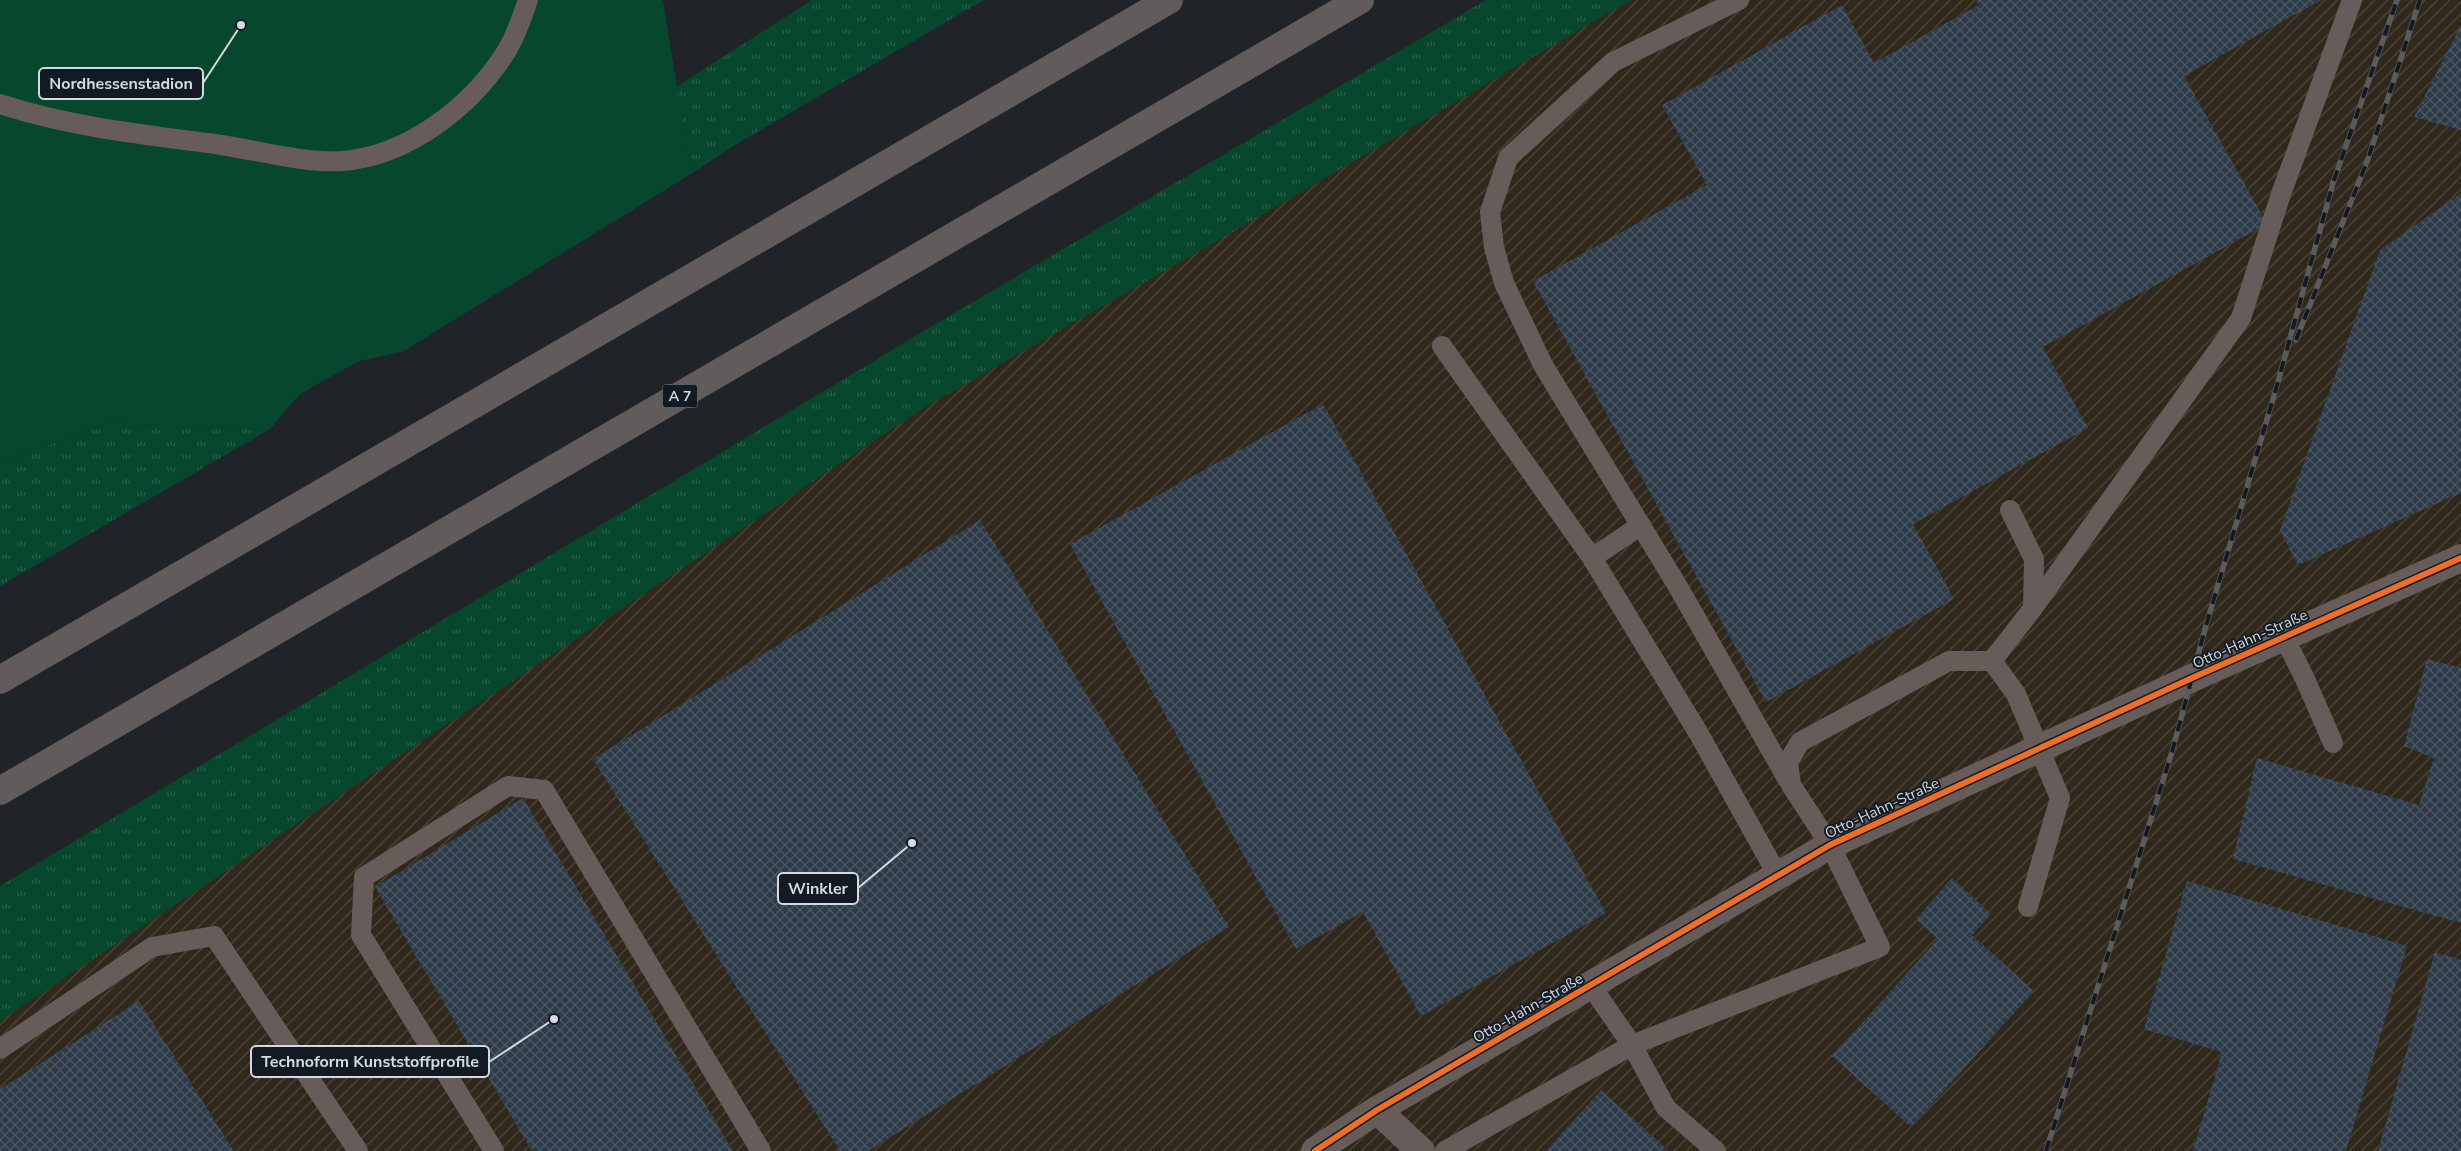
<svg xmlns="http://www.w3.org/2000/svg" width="2461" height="1151" viewBox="0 0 2461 1151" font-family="'Nunito Sans',sans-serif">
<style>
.industrial{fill:url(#industrial-furrows)}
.grass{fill:url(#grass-tufts)}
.pitch{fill:#06472d}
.building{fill:url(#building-cross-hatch)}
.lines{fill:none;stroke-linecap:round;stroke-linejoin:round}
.lane{stroke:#675c59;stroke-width:20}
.street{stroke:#675c59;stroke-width:28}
.highway{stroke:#615b5b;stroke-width:28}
.rail-casing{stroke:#5c5a5b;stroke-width:5.5}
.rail{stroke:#131a23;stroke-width:4;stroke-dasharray:11;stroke-linecap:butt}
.cycleway-casing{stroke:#131a23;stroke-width:9}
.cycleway{stroke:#ee6e29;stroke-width:6}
.labels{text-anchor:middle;stroke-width:4;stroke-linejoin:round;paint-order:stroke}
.shield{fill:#131a23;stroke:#9ba0a7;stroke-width:1}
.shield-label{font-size:14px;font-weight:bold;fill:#d5dae0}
.street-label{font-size:15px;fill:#d5dae0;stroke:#131a23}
.leader{fill:none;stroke:#d5dae0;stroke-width:2}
.callout-dot{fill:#d5dae0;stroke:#131a23;stroke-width:2}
.callout{fill:#131a23;stroke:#d5dae0;stroke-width:2}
.callout-label{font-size:16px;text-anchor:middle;font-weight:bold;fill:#d5dae0}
</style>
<defs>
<pattern id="industrial-furrows" width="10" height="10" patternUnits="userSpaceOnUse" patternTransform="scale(1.25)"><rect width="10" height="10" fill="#30281b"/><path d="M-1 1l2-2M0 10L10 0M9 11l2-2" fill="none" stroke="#4d473c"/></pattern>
<pattern id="grass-tufts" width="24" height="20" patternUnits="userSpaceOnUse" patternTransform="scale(1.25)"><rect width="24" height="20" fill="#06472d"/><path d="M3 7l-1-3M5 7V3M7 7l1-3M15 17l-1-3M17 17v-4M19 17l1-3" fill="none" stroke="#29614b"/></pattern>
<pattern id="building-cross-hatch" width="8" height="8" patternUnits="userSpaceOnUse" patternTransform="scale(1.25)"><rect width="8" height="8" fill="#2e3c4a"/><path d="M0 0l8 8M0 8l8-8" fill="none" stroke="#4b5864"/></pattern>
</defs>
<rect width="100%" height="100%" fill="#202428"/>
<path class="industrial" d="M1631,0H2461V1151H0V1021L927,406L1205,248Z"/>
<g class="grass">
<path d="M812,0H984L735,145L691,174L676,87Z"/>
<path d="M1486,0H1631L1205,248L927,406L0,1021V886L919,334Z"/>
<path d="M106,423L270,429L0,586V464Z"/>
</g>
<path class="pitch" d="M0,0H663L691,174L402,352L359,361L300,394L270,429L106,423L0,464Z"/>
<g class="building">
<path d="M1976,0H2321L2184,76L2267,224L2043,347L2088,428L1913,524L1954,599L1766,702L1533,281L1707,185L1662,105L1842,5L1874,63L1979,5Z"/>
<path d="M2461,25V130L2414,117Z"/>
<path d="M2461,193V493L2298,565L2280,530L2380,250Z"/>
<path d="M1323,404L1606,913L1421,1016L1363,912L1296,949L1070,544Z"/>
<path d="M980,520L1229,927L868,1151H840L593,759Z"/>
<path d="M2427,659L2461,668V923L2233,859L2257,758L2419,805L2434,758L2404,746Z"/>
<path d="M523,798L733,1151H532L375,887Z"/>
<path d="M1952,878L1991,914L1972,935L2034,991L1911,1127L1832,1056L1938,939L1916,919Z"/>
<path d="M2187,881L2407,946L2346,1151H2193L2222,1052L2144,1029Z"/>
<path d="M2435,952L2461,960V1151H2378Z"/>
<path d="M139,1001L234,1151H0V1089Z"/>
<path d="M1601,1090L1669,1151H1546Z"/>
</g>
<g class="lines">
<g class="lane">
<path d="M1739,0L1613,62L1508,158L1490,212L1494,247L1504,283L1543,365L1677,585L1788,780"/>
<path d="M0,104C67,126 138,134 208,143C248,148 304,164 342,161C408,156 471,107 506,52C516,36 522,17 528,0"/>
<path d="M1442,346L1592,558L1699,734L1778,876"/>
<path d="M1592,558L1641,525"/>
<path d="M2033,608L2241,318L2281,194L2352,0"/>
<path d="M2284,637L2305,679L2333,743"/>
<path d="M1992,661L2033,608L2034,559L2010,510"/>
<path d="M1591,986L1632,1045L1666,1108L1716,1151"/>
<path d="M0,1049L152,947L214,936L358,1151"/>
<path d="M494,1151L361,935L364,877L508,786L544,790L761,1151"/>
<path d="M1445,1151L1632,1045L1880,947L1830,845L1791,785L1788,762L1800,742L1949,661H1992L2016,694L2060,798L2028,907"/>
</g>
<g class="street">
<path d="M1377,1110L1421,1151"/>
<path d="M1315,1151L1377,1110L1830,845L2192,678L2461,558"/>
</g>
<g class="highway">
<path d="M0,680L1169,0"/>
<path d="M0,791L1360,0"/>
</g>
<defs>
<g id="rail">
<path d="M2296,340L2368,159L2420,0"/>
<path d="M2046,1151L2172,752L2205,629L2276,389L2333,183L2397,0"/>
</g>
</defs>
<use href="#rail" class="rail-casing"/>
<use href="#rail" class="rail"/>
<defs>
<path id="cycleway" d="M1315,1151L1377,1110L1830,845L2192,678L2461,558"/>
</defs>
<use href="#cycleway" class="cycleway-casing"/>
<use href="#cycleway" class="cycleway"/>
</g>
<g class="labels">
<rect class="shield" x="662.5" y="384.5" width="35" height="23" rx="4"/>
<g class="shield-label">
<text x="680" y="401">A 7</text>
</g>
<g class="street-label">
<text transform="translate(2250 639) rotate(-24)" y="5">Otto-Hahn-Straße</text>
<text transform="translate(1882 808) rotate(-25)" y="5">Otto-Hahn-Straße</text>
<text transform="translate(1528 1008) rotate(-30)" y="5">Otto-Hahn-Straße</text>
</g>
</g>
<path class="leader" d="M241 25L203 83M912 843L858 888M554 1019L489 1062"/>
<g class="callout-dot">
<circle cx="241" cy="25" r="5"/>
<circle cx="912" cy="843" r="5"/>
<circle cx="554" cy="1019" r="5"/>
</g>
<g class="callout">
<rect x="39" y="68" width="164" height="31" rx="5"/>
<rect x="778" y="873" width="80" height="31" rx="5"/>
<rect x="251" y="1046" width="238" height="31" rx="5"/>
</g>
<g class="callout-label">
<text x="121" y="89">Nordhessenstadion</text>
<text x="818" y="894">Winkler</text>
<text x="370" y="1067">Technoform Kunststoffprofile</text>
</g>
</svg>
